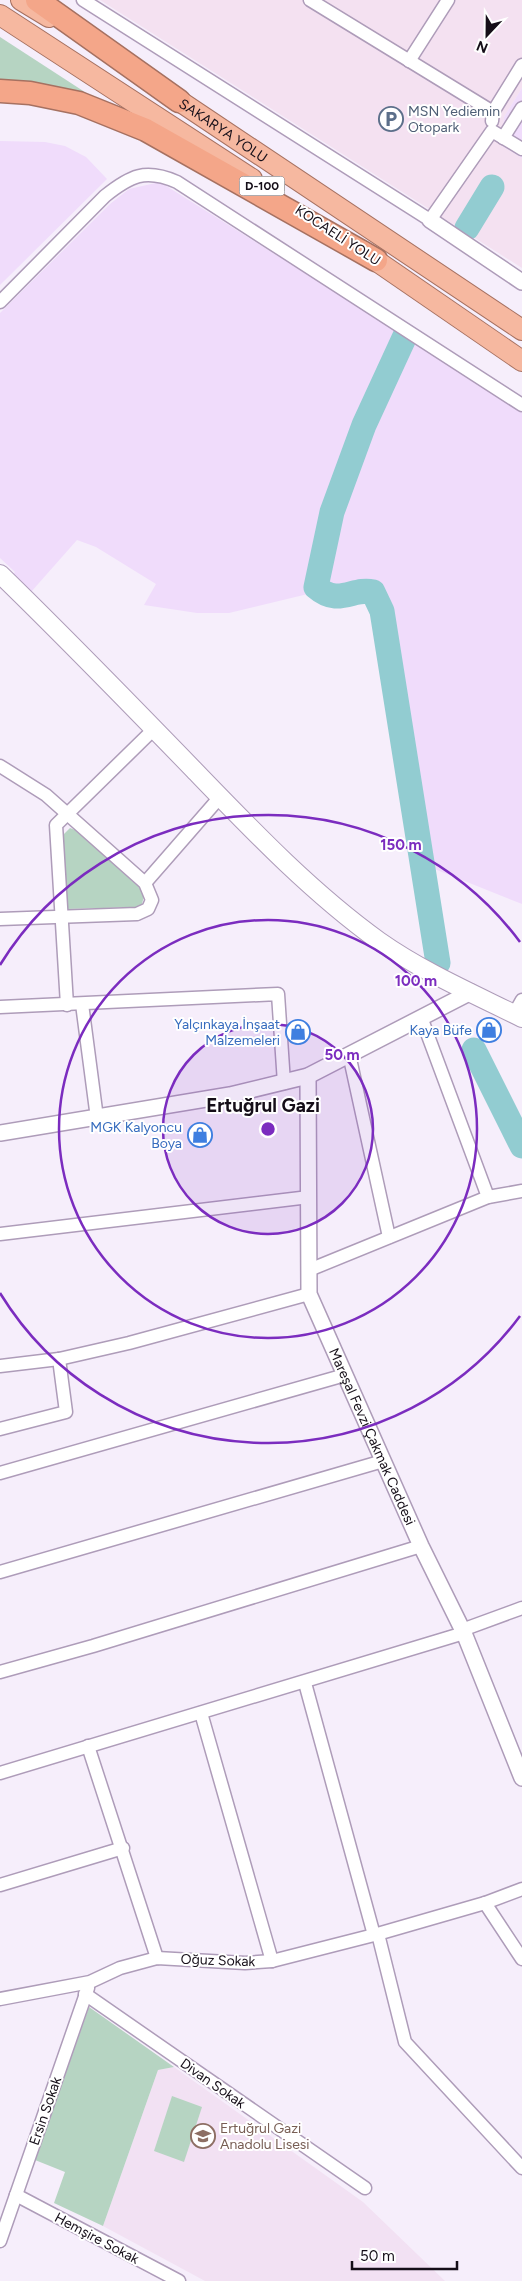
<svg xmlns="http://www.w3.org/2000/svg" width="522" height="2281" viewBox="0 0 522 2281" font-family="Figtree,sans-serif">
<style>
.commercial{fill:#f4e1f1}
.built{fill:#f0dcfb}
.education{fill:#f2e1f3}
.green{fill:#b6d4c2}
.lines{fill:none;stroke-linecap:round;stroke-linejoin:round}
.river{stroke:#92ccd1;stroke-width:25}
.minor-casing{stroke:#ae9cb9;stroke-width:15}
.tertiary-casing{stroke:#ae9cb9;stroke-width:18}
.secondary-casing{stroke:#ae9cb9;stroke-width:20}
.trunk-casing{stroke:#a67161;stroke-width:22}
.motorway-casing{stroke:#a67161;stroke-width:25}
.minor{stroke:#fff;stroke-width:12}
.tertiary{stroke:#fff;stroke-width:15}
.secondary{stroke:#fff;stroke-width:18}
.trunk{stroke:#f6b8a0;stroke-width:20}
.motorway{stroke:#f4a689;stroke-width:22}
.ring{fill:none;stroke:#7b2cbf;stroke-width:2.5}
.labels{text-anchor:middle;stroke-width:4;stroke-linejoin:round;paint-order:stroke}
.shield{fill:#fff;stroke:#5b565d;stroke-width:1}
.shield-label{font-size:12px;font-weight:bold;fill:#150e18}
.service-label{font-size:14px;fill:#4e5e75;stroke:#fff;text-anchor:start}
.street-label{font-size:14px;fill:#150e18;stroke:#fff}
.shop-label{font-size:14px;fill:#366cbe;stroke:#fff;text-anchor:end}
.education-label{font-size:14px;fill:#785e54;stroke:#fff;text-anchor:start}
.district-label{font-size:19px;font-weight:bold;fill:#150e18;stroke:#fff}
.centre{fill:#7b2cbf;stroke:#fff;stroke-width:2.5}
.ring-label{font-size:15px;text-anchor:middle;font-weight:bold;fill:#7b2cbf;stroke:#fff;stroke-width:4;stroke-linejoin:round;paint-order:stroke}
</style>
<rect width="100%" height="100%" fill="#f6eefb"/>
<path class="commercial" d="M100,0H522V88L504,117L502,146L522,158V268Z"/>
<g class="built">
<path d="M522,88V158L502,146L504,117Z"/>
<path d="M0,141L45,142L65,146L86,157L107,179L0,285Z"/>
<path d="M160,182L405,336L522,413V904L427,866L382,597L375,590L368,587L338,593L319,586L335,512L366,427L404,336L402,338L361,424L330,510L312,593L229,613H197L144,605L156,584L96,547L77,540L31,592L12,576L15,572L0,558V313L110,204L129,189Z"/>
</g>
<path class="education" d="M174,2067L363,2202L445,2281H205L103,2226L158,2070Z"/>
<g class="green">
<path d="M0,37L94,98L0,85Z"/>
<path d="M70,828L75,830L138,886L144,896L142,904L139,907L67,909L63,835Z"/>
<path d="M89,2007L174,2067L158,2070L103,2226L54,2203L65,2172L35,2160Z"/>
<path d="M172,2096L202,2107L184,2162L154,2151Z"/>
</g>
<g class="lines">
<g class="river">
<path d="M467,228L492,187"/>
<path d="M405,336L364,425L332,512L316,587C339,607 353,587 373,592L382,611L438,963"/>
<path d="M474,1050L522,1146"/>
</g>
<defs>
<g id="minor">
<path d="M83,0L430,220L492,131L522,149"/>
<path d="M310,0L493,112"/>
<path d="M409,61L448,0"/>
<path d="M492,121L493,112L522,65"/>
<path d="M503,138L522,108"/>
<path d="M0,302L105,196C130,176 145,168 177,182L522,405"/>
<path d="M0,766L46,795L145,883L152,900L148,909L137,914L0,919"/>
<path d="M145,883L220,797"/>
<path d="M82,1004L97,1118"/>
<path d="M67,1005L56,825L154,729"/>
<path d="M0,1007L278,994L284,1083"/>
<path d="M514,1014L522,1000"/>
<path d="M421,1017L488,1197"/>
<path d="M349,1054L389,1237"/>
<path d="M0,1234L309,1197"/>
<path d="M309,1270L488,1197L522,1191"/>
<path d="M0,1366L59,1359L129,1343L309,1294"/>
<path d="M0,1429L66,1412L59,1359"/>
<path d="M0,1473L345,1375"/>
<path d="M0,1572L383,1461"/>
<path d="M462,1630L522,1608"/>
<path d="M0,1672L93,1646L421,1546"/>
<path d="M305,1683L374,1935"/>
<path d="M201,1713L272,1961"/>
<path d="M88,1746L157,1958"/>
<path d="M0,1773L464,1633"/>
<path d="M0,1885L123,1848"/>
<path d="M485,1903L522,1959"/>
<path d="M378,1934L405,2042L522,2168"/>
<path d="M85,1994L365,2188"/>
<path d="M0,1999L90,1982L120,1968L157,1958L245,1963L272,1961L374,1935L485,1903L522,1889"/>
<path d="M16,2195L179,2281"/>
<path d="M0,2241L88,1988"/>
</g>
<g id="tertiary">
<path d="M430,220L522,282"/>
<path id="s1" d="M308,1076L309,1294L421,1546L464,1633L522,1778"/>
<path d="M0,1133L230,1095L308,1076L471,992"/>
</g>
<path id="secondary" d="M0,574C66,638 130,704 194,770C252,830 311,892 379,941C423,972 474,994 522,1018"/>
<g id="trunk">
<path d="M21,0L49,17"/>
<path d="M0,15L252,179"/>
<path id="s2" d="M166,92L522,330"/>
<path d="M362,251L522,361"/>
</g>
<g id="motorway">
<path d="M37,0L179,101"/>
<path d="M0,91L30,93L79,103L146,130L376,260"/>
</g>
</defs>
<use href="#minor" class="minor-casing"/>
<use href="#tertiary" class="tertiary-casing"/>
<use href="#secondary" class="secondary-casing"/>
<use href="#trunk" class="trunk-casing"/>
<use href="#motorway" class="motorway-casing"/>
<use href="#minor" class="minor"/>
<use href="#tertiary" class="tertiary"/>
<use href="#secondary" class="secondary"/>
<use href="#trunk" class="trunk"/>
<use href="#motorway" class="motorway"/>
</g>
<circle cx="268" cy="1129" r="105" fill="#7b2cbf" fill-opacity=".12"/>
<g class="ring">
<circle cx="268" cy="1129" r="105"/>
<circle cx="268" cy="1129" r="209"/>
<path d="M520 1316A314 314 0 0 1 0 1293M0 965A314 314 0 0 1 520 942"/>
</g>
<defs>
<symbol id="parking-ring" viewBox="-11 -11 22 22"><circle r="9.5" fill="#fff" stroke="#5c6f8a" stroke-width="1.5"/><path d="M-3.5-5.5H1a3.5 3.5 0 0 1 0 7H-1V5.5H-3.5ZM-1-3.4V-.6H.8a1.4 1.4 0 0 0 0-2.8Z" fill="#5c6f8a"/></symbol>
<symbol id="shop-ring" viewBox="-11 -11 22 22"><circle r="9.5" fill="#fff" stroke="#3f7fe0" stroke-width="1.5"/><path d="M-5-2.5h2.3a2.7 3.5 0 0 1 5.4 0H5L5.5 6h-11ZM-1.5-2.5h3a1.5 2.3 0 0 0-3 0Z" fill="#3f7fe0"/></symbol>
<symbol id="school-ring" viewBox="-11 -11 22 22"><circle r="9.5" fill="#fff" stroke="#8d6e63" stroke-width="1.5"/><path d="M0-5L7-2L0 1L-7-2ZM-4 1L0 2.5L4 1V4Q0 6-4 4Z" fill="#8d6e63"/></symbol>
</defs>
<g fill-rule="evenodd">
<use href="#parking-ring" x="377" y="105" width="28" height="28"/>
<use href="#shop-ring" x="475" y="1016" width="28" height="28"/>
<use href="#shop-ring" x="284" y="1018" width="28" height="28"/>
<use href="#shop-ring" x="186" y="1121" width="28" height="28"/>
<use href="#school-ring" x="189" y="2122" width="28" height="28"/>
</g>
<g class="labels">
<rect class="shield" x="239.5" y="176.5" width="45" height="19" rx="4"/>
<g class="shield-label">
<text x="262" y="190">D-100</text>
</g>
<g class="service-label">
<text x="408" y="116">MSN Yediemin<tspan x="408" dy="16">Otopark</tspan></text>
</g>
<g class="street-label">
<text dy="5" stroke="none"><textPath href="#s2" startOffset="69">SAKARYA YOLU</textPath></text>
<text transform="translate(338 235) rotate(33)" y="5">KOCAELİ YOLU</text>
<text dy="5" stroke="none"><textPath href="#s1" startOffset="374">Mareşal Fevzi Çakmak Caddesi</textPath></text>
<text transform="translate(218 1960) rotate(2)" y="5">Oğuz Sokak</text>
<text transform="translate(213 2083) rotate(35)" y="5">Divan Sokak</text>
<text transform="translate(45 2111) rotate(-71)" y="5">Ersin Sokak</text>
<text transform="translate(97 2238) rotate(28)" y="5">Hemşire Sokak</text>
</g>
<g class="shop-label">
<text x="280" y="1029">Yalçınkaya İnşaat<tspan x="280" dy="16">Malzemeleri</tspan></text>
<text x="472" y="1035">Kaya Büfe</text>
<text x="182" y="1132">MGK Kalyoncu<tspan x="182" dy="16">Boya</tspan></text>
</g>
<g class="education-label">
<text x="220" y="2133">Ertuğrul Gazi<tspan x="220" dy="16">Anadolu Lisesi</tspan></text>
</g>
<g class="district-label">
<text x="263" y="1112">Ertuğrul Gazi</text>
</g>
</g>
<circle cx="268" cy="1129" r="8" class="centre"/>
<g class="ring-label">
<text x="401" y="850">150 m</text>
<text x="416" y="986">100 m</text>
<text x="342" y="1060">50 m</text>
</g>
<g transform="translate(487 35) rotate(202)" stroke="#ffffff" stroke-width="4" paint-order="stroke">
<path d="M0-4L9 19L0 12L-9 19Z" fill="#150e18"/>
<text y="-8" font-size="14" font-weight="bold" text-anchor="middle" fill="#150e18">N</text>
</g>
<path d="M352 2261v8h105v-8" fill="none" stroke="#150e18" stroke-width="2.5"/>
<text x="360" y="2261" font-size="15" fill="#150e18" stroke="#ffffff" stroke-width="4" paint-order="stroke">50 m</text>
</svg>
